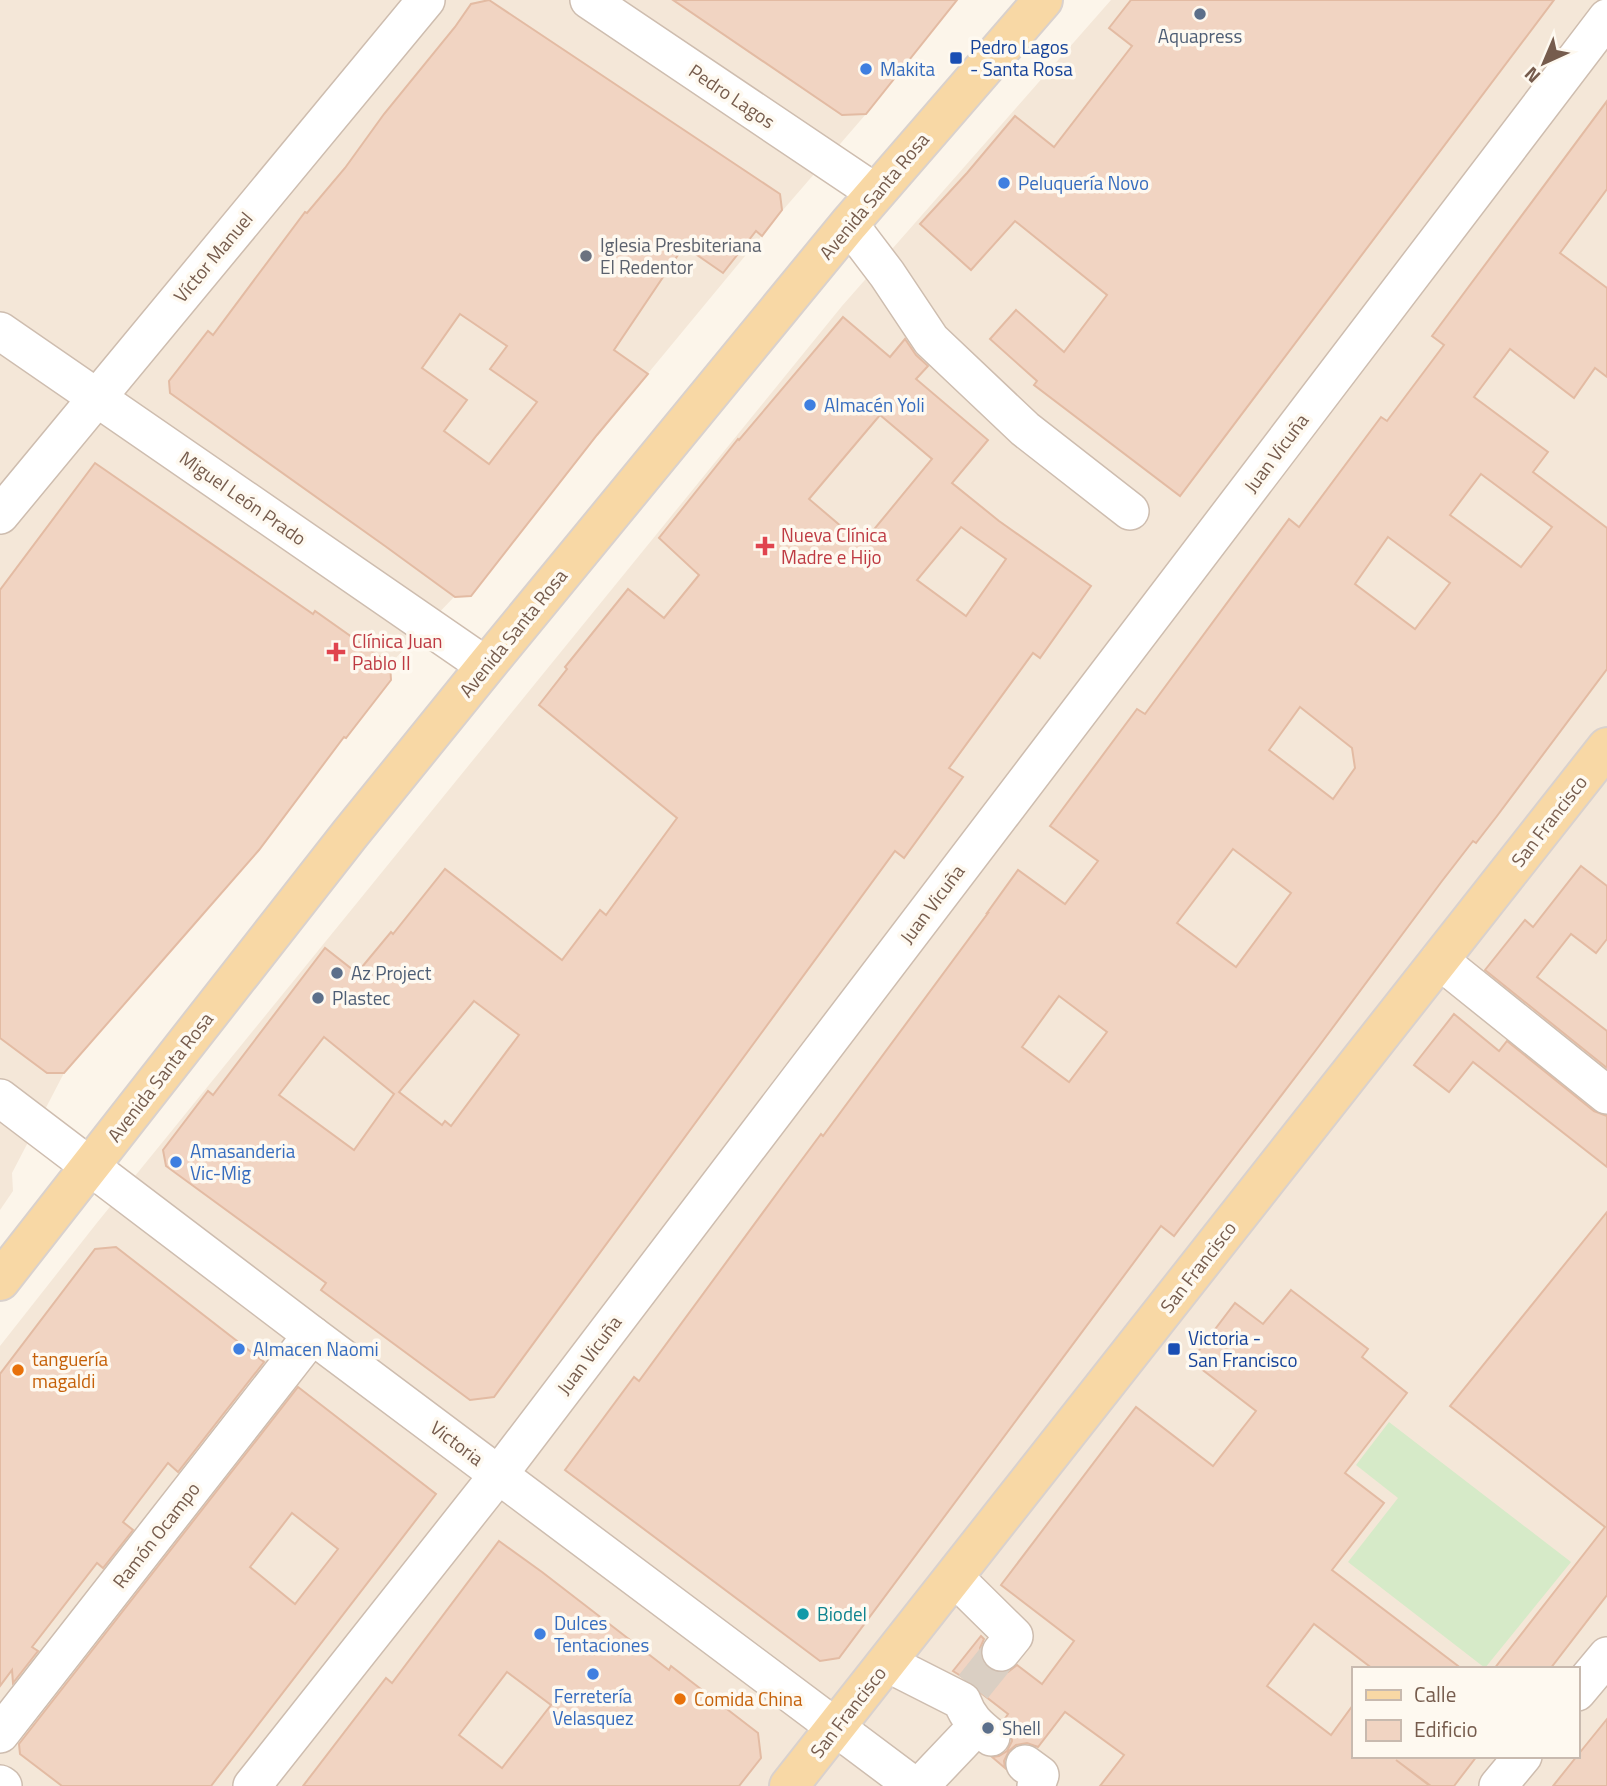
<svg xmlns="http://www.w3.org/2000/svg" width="1607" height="1786" viewBox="0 0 1607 1786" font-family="'Titillium Web',sans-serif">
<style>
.residential{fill:#f4e7d8;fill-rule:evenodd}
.garden{fill:#d6eac8}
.building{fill:#f1d4c2;stroke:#e3bba3;stroke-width:2;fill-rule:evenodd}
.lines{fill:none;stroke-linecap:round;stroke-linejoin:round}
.minor-tunnel{stroke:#dacfc3;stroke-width:37;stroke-dasharray:37 18;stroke-linecap:butt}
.minor-casing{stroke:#cebdaf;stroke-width:40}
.major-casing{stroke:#d9d1cd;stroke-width:42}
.minor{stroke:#fff;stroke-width:37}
.major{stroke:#f8d8a5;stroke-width:38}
.service-dot{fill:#5c6f8a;stroke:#fef9f0;stroke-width:2.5}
.transit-dot{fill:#1a4fb4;stroke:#fef9f0;stroke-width:2.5}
.shop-dot{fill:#3f7fe0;stroke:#fef9f0;stroke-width:2.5}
.worship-dot{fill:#6b7280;stroke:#fef9f0;stroke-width:2.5}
.health-dot{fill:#e0444e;stroke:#fef9f0;stroke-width:2.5}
.food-dot{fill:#e8710a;stroke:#fef9f0;stroke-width:2.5}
.culture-dot{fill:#0f9aa8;stroke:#fef9f0;stroke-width:2.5}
.labels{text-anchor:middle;stroke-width:7;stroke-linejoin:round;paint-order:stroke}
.service-label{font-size:19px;fill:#4e5e75;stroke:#fef9f0;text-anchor:start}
.transit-label{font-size:19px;fill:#164399;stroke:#fef9f0;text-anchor:start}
.shop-label{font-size:19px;fill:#366cbe;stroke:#fef9f0;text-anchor:start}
.street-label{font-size:19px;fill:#765c4d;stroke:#fef9f0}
.worship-label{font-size:19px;fill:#5b616d;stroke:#fef9f0;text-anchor:start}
.health-label{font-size:19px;fill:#be3a42;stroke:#fef9f0;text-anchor:start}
.food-label{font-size:19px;fill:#c56008;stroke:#fef9f0;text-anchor:start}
.culture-label{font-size:19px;fill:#0d838f;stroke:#fef9f0;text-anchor:start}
</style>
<rect width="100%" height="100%" fill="#fcf5ea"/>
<g class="residential">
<path d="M0,0H957L866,114L783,210L607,423L471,596L454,597L390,664L391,680L346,738L341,740L261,848L64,1073L12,1173L13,1191L0,1210Z"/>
<path d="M1111,0H1607V1786H0V1346L96,1224L842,306ZM1353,1669H1577V1756H1353Z"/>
</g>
<path class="garden" d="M1389,1422L1571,1562L1485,1668L1348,1562L1398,1498L1356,1465Z"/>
<g class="building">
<path d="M489,0L780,194L782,210L762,236L756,231L723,273L684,246L614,350L648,374L597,435L471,596L455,597L385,546L170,393L169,381L208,331L213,335L305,212L307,213L345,168L384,114L455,27L471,4ZM460,314L507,346L490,369L537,402L489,464L444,431L467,400L422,368Z"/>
<path d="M673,0H957L866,114L842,115Z"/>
<path d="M1131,0H1554L1180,496L1034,385L1037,381L990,339L1016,310L1064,352L1107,295L1015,221L971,270L920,224L967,173L1015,116L1054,147L1132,46L1109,28Z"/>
<path d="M1607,101V189L1560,253L1607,288V377L1595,368L1574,398L1510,349L1474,397L1548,452L1533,472L1607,528V669L1497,816L1476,843L1473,841L1442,881L1316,1050L1174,1236L1161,1226L839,1658L820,1661L565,1470L634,1377L639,1381L789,1177L821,1134L823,1136L988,913H987L1018,870L1065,904L1098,861L1050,826L1137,709L1145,714L1289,519L1299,527L1381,417L1387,421L1444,345L1432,336ZM1481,474L1552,527L1521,567L1450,515ZM1388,537L1450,583L1415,629L1355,584ZM1300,707L1352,748L1355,768L1333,799L1269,750ZM1233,849L1291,893L1236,967L1177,923ZM1059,996L1107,1032L1069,1082L1022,1047Z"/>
<path d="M843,317L890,357L905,339L916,355L928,366L916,379L988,440L952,483L999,521L1091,586L1040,658L1033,653L949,768L963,777L904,858L895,851L494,1397L470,1400L321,1290L326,1283L166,1166L163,1150L208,1091L213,1095L325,948L357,973L391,932L393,934L445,869L562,960L600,910L606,915L677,818L539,705L567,669L565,667L628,589L664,618L699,575L659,538L738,439L739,440ZM880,415L932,459L862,544L809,499ZM961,527L1006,559L966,616L917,580ZM474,1001L519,1035L451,1126L445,1121L442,1125L399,1092ZM324,1037L394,1094L354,1150L279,1095Z"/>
<path d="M95,463L313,614L315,611L390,664L391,680L346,738L344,737L259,850L190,929L64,1073H47L0,1038V590Z"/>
<path d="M1581,866L1607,886V939L1596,953L1571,934L1537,977L1607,1031V1068L1485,970L1525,920L1533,927Z"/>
<path d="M1454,1014L1499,1051L1507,1041L1594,1111L1607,1116V1167L1473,1062L1449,1092L1414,1065Z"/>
<path d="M1607,1212V1595L1550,1669H1494L1605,1527L1450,1406Z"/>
<path d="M116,1247L264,1362L178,1472L168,1463L123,1522L133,1530L103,1568L97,1563L32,1647L38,1651L13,1683L12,1670L0,1686V1374L95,1249Z"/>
<path d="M1291,1290L1368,1349L1362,1357L1407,1393L1345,1473L1384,1503L1332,1570L1462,1669H1373L1314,1624L1267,1686L1331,1735L1353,1705V1756H1477L1454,1786H1431L1396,1760L1430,1786H1100L1124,1755L1065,1712L1038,1747L1027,1743L1016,1745L1009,1751L1004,1761L1005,1768L992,1757L999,1756L1007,1751L1012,1741L1011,1730L1004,1720L1008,1714L981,1693L972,1683L953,1671L981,1636L984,1639L980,1648L981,1659L988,1669L997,1673L1008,1672L1017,1665L1042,1684L1074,1641L1001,1585L1136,1407L1213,1466L1256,1411L1191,1361L1235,1303L1263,1324Z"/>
<path d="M298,1387L436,1494L211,1786H62L20,1754L19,1744ZM292,1513L338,1549L295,1604L250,1567Z"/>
<path d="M499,1541L542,1572L669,1670L671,1666L758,1733L761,1758L739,1786H303L386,1678L392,1683ZM507,1672L551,1705L502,1768L459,1735Z"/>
<path d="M1607,1719V1786H1553L1577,1756Z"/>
</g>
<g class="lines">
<path class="minor-tunnel" d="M973,1687L1001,1652"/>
<defs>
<g id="minor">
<path d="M589,0L876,193"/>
<path d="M849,224L887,274L931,340L1025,429L1130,511"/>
<path d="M0,331L486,666"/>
<path d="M0,515L426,0"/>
<path d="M1439,960L1607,1095"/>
<path d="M0,1098L312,1335L914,1786"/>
<path d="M954,1577L1014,1636L1001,1652"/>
<path d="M887,1663L962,1701C968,1718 977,1726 991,1737"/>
<path d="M1577,1692L1607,1656"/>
<path d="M0,1734L312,1335"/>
<path d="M1025,1764L1040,1775L1036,1786"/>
<path d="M0,1784L3,1786"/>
<path d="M252,1786L499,1474L1607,18"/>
<path d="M920,1786L977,1726"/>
<path d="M1498,1786L1523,1756"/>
</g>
<g id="major">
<path d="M0,1281L350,834L486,666L849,224L1043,0"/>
<path d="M789,1786L1607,747"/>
</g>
</defs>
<use href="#minor" class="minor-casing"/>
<use href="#major" class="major-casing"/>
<use href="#minor" class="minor"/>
<use href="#major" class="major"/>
</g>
<g class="service-dot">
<circle cx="1200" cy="14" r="7"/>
<circle cx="337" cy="973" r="7"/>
<circle cx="318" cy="998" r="7"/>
<circle cx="988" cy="1728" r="7"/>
</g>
<g class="transit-dot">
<rect x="949" y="51" width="14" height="14" rx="3.5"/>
<rect x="1167" y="1342" width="14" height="14" rx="3.5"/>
</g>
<g class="shop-dot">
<circle cx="866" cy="69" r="7"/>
<circle cx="1004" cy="183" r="7"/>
<circle cx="810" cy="405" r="7"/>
<circle cx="176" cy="1162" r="7"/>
<circle cx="239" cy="1349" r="7"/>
<circle cx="540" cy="1634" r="7"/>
<circle cx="593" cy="1674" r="7"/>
</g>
<circle class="worship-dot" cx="586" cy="256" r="7"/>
<g class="health-dot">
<path d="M761.5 535.5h7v7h7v7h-7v7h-7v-7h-7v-7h7z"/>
<path d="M332.5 641.5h7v7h7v7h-7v7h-7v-7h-7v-7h7z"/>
</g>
<g class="food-dot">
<circle cx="18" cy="1370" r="7"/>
<circle cx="680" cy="1699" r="7"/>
</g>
<circle class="culture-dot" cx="803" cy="1614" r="7"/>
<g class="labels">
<g class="service-label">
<text x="1200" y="43" text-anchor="middle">Aquapress</text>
<text x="351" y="980">Az Project</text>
<text x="332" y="1005">Plastec</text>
<text x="1002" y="1735">Shell</text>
</g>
<g class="transit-label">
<text x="970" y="54">Pedro Lagos<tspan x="970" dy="22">- Santa Rosa</tspan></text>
<text x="1188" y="1345">Victoria -<tspan x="1188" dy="22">San Francisco</tspan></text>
</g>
<g class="shop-label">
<text x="880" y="76">Makita</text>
<text x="1018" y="190">Peluquería Novo</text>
<text x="824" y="412">Almacén Yoli</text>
<text x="190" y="1158">Amasanderia<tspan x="190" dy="22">Vic-Mig</tspan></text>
<text x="253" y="1356">Almacen Naomi</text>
<text x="554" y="1630">Dulces<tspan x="554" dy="22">Tentaciones</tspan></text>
<text x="593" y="1703" text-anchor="middle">Ferretería<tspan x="593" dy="22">Velasquez</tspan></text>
</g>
<g class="street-label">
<text transform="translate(732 96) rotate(34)" y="7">Pedro Lagos</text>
<text transform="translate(874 196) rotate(-50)" y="7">Avenida Santa Rosa</text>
<text transform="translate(213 257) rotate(-50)" y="7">Víctor Manuel</text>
<text transform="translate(1276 453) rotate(-53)" y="7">Juan Vicuña</text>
<text transform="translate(243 498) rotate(35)" y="7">Miguel León Prado</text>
<text transform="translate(513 633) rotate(-51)" y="7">Avenida Santa Rosa</text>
<text transform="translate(1549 821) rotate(-52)" y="7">San Francisco</text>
<text transform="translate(932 904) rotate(-53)" y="7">Juan Vicuña</text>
<text transform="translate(160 1077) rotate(-52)" y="7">Avenida Santa Rosa</text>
<text transform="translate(1198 1267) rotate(-52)" y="7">San Francisco</text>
<text transform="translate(589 1355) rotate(-53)" y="7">Juan Vicuña</text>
<text transform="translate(457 1443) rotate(37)" y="7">Victoria</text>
<text transform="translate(156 1535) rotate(-52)" y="7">Ramón Ocampo</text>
<text transform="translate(848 1712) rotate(-52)" y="7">San Francisco</text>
</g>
<g class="worship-label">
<text x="600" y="252">Iglesia Presbiteriana<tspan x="600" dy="22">El Redentor</tspan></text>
</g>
<g class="health-label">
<text x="781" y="542">Nueva Clínica<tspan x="781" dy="22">Madre e Hijo</tspan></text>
<text x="352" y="648">Clínica Juan<tspan x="352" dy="22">Pablo II</tspan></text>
</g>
<g class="food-label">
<text x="32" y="1366">tanguería<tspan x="32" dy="22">magaldi</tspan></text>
<text x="694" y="1706">Comida China</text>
</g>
<g class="culture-label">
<text x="817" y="1621">Biodel</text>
</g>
</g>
<rect x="1352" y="1667" width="228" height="91" fill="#fef9f0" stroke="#c8baaf" stroke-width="2"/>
<rect x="1366" y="1690" width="35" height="10" fill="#f8d8a5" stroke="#c8baaf" stroke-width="2"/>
<text x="1414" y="1702" font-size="21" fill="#765c4d">Calle</text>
<rect x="1366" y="1720" width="35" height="21" fill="#f1d4c2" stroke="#c8baaf" stroke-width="2"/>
<text x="1414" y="1737" font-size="21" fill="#765c4d">Edificio</text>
<g transform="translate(1544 63) rotate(224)" stroke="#fef9f0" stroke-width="5" paint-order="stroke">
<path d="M0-5L12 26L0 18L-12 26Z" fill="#765c4d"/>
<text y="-10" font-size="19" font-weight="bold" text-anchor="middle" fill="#765c4d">N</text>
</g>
</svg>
